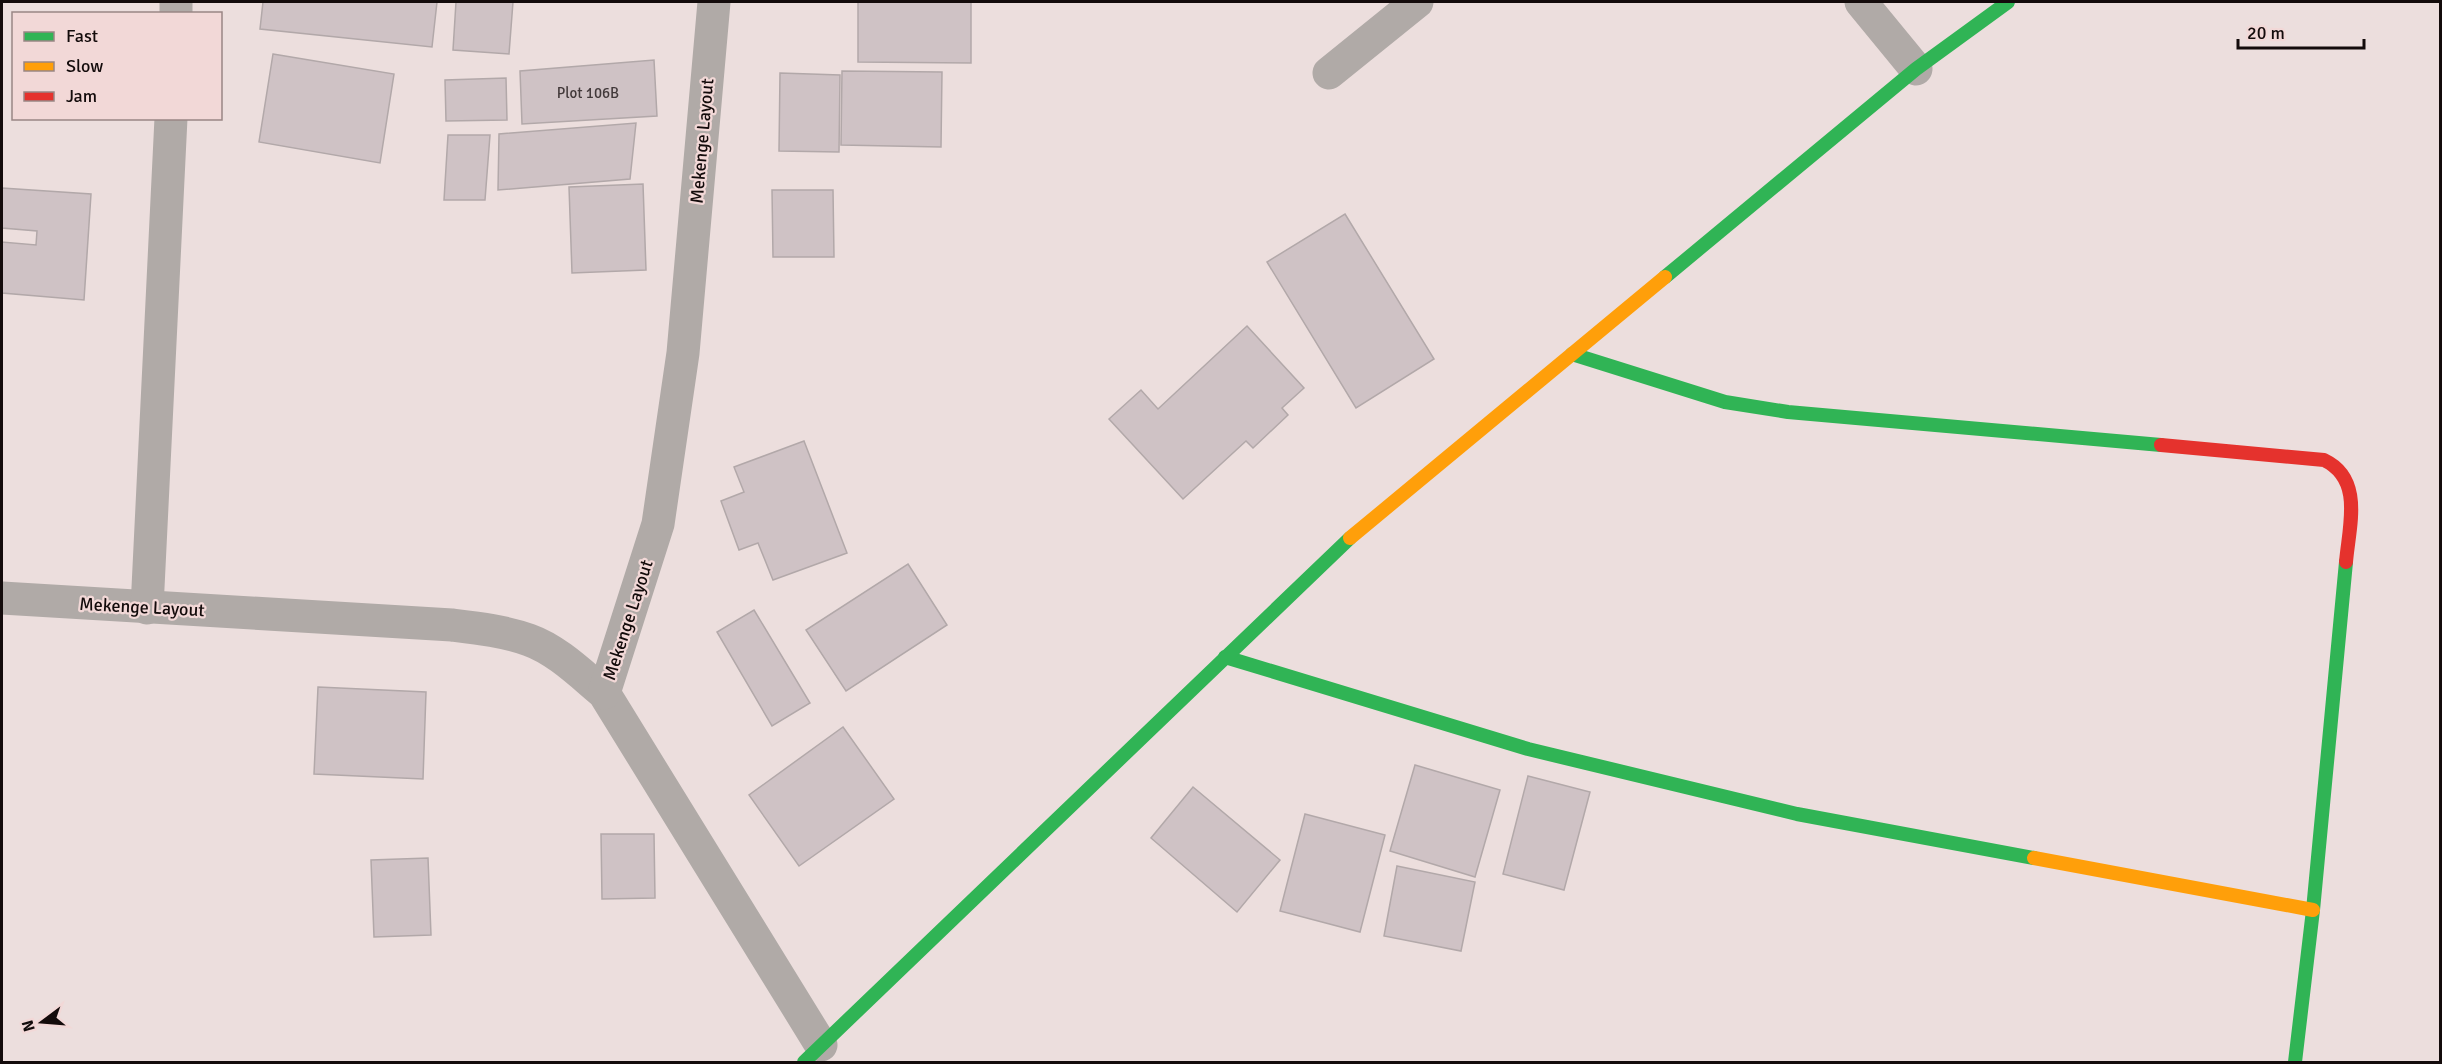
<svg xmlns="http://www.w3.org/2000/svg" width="2442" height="1064" viewBox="0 0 2442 1064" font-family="Signika,sans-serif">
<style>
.building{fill:#cfc2c5;stroke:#b2a8a9;stroke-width:1.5}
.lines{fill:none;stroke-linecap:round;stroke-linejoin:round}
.street{stroke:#b0aaa7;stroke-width:33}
.fast{stroke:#30b455;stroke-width:14}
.slow{stroke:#ff9f0a;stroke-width:14}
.jam{stroke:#e5322d;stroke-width:14}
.labels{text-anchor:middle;stroke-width:4.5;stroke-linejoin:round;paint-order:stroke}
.number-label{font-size:15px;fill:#42393a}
.street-label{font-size:18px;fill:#130b0b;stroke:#f2d8d7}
</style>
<rect width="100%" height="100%" fill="#ecdedd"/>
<g class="building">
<path d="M263,2H437L432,47L260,29Z"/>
<path d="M456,2H513L509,54L453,50Z"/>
<path d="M858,2H971V63L858,62Z"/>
<path d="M273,54L394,74L380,163L259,142Z"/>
<path d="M654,60L657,116L522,124L520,71Z"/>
<path d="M842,71L942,72L941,147L841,145Z"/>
<path d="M780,73L840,75L839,152L779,151Z"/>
<path d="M506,78L507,120L446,121L445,80Z"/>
<path d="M636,123L630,179L498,190L499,134Z"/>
<path d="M448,135H490L485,200H444Z"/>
<path d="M643,184L646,270L572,273L569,187Z"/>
<path d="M2,188L91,194L84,300L2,293V242L36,245L37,231L2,228Z"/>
<path d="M772,190H833L834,257H773Z"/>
<path d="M1345,214L1434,359L1356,408L1267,262Z"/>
<path d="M1247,326L1304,388L1282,408L1288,415L1253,448L1246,441L1183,499L1109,419L1141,390L1158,409Z"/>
<path d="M804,441L847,553L773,580L758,543L739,550L721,501L744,492L734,467Z"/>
<path d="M908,564L947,625L846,691L806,630Z"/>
<path d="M754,610L810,703L772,726L717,632Z"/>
<path d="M318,687L426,692L423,779L314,774Z"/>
<path d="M843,727L894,799L799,866L749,795Z"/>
<path d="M1415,765L1500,790L1475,877L1390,851Z"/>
<path d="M1528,776L1590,792L1564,890L1503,874Z"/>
<path d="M1193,787L1280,860L1237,912L1151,838Z"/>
<path d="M1305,814L1385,835L1360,932L1280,911Z"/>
<path d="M601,834H654L655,898L602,899Z"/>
<path d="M428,858L431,935L374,937L371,860Z"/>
<path d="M1397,866L1475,882L1461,951L1384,936Z"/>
</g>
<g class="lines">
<g class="street">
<path d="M1861,2L1916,69"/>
<path d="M176,14V2"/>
<path d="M1329,73L1417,2"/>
<path d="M2,598L452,625C477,628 504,631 529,640C557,650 581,674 604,693L821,1045"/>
<path d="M147,608L171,118"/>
<path d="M604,693L658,524L683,353L714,2"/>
</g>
<g class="fast">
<path d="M1665,277L1916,69L2008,2"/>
<path d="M1572,354L1725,402L1788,412L2161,445"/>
<path d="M1225,657L1528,749L1797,814L2034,858"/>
<path d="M804,1062L1350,538"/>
<path d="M2295,1062L2313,910L2346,562"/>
</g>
<g class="slow">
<path d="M1350,538L1665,277"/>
<path d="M2034,858L2313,910"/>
</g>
<path class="jam" d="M2161,445L2324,460C2364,479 2349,526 2346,562"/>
</g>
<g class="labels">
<g class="number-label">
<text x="588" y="98">Plot 106B</text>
</g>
<g class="street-label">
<text transform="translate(702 141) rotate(-85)" y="6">Mekenge Layout</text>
<text transform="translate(142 607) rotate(3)" y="6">Mekenge Layout</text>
<text transform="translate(628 620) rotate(-72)" y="6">Mekenge Layout</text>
</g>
</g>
<rect width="2442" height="1064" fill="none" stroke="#130b0b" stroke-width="6"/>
<rect x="12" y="12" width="210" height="108" fill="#f2d8d7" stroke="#998685" stroke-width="1.5"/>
<rect x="24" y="32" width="30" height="9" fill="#30b455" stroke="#998685" stroke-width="1.5"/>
<text x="66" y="42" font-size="18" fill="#130b0b">Fast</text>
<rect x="24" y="62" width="30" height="9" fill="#ff9f0a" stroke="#998685" stroke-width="1.5"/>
<text x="66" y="72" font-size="18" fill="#130b0b">Slow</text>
<rect x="24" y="92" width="30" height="9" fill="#e5322d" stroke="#998685" stroke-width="1.5"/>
<text x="66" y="102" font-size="18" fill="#130b0b">Jam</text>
<g transform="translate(42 1022) rotate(254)" stroke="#f2d8d7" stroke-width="4.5" paint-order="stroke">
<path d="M0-4.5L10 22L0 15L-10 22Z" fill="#130b0b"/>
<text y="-9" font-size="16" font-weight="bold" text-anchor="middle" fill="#130b0b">N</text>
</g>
<path d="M2238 39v9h126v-9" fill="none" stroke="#130b0b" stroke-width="3"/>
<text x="2247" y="39" font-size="18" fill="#130b0b" stroke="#f2d8d7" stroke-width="4.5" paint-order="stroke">20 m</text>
</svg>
